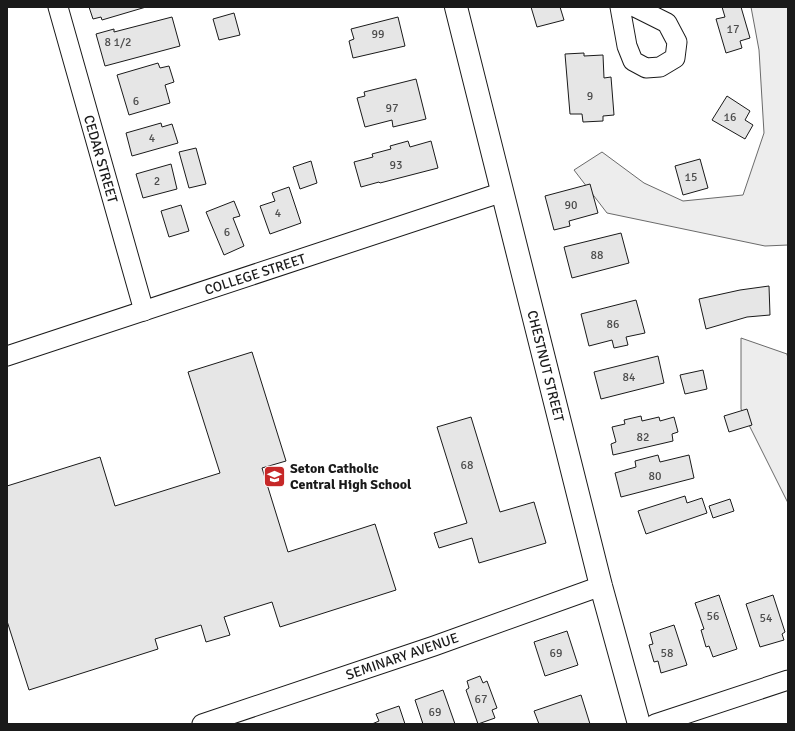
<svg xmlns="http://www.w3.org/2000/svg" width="795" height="731" viewBox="0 0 795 731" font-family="Signika,sans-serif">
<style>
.built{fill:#ededed;stroke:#6a6a6a}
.building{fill:#e6e6e6;stroke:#1a1a1a}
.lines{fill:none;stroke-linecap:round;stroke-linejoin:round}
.minor-casing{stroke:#1a1a1a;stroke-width:21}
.tertiary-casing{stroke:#1a1a1a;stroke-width:24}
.minor{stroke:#fff;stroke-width:19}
.tertiary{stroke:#fff;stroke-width:22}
.labels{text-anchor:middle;stroke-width:3;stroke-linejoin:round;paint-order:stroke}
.number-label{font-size:12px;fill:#4d4d4d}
.street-label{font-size:14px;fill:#1a1a1a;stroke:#fff}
.poi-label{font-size:14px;font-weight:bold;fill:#1a1a1a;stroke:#fff;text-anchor:start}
</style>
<rect width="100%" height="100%" fill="#fff"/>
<g class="built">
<path d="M751,7H788V245L765,246L607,213L574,170L602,152L644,183L683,201L743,195L764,133L759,50Z"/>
<path d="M741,338L787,354L788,359V503L741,409Z"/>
</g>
<g class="building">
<path d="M89,7H146L102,20L101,17L93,19Z"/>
<path d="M531,7H560L564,20L537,27Z"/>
<path d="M722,7H741L750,38L740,41L742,48L726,53L716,19L725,17Z"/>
<path d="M234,13L240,35L219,40L213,19Z"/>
<path d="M172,17L180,46L105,66L96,34L114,29V32Z"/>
<path d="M398,17L405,46L353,58L349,41L354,39L351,29Z"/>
<path d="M584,53V56L603,55L604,78L611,77L614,115L603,116V121L583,122L582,114H570L565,54Z"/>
<path d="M158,63L160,68L169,66L174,82L165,85L170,103L129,115L117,75Z"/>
<path d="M416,79L426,119L393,127L392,120L365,127L357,98L365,96L364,92Z"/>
<path d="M727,96L750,111L745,120L753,125L745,139L712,120Z"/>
<path d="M161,123L162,127L172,124L178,143L132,156L126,133Z"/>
<path d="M408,141L410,147L431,141L438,168L380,183L379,182L361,187L354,162L373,157L372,154L391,149L390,146Z"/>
<path d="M196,148L206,184L189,188L179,152Z"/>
<path d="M700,159L708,188L683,195L675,166Z"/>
<path d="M311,161L317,183L300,189L293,167Z"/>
<path d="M171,164L177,189L143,198L136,174Z"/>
<path d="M590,184L598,213L569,221L570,226L554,230L545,196Z"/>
<path d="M289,187L301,223L270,234L260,206L275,201L272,193Z"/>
<path d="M234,201L240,216L233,218L244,246L224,255L206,212Z"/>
<path d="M181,205L189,231L169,237L161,211Z"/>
<path d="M621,233L629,263L572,278L564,247Z"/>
<path d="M769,286L770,315L747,317L706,329L699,299L740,290Z"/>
<path d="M636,300L645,333L626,337L628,345L614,348L612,340L589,346L581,314Z"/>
<path d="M252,352L286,461L262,468L288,552L375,524L396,590L280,627L272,602L224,617L230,635L206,642L201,625L155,639L158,649L29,690L7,621V486L100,457L115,506L220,473L188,372Z"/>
<path d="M658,356L664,383L601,399L594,372Z"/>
<path d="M703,370L707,389L685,394L680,375Z"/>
<path d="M747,409L752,425L729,432L724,416Z"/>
<path d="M641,416L642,421L659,417L660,421L674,417L678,432L672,434L673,441L613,455L611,444L616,442L612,427L625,424L624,420Z"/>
<path d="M471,417L500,512L534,502L546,543L479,563L472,538L439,548L434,533L467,523L437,427Z"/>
<path d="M658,455L660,462L689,455L694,478L621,497L615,473L636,467L635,461Z"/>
<path d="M685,496L687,503L702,498L707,513L646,534L638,511Z"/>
<path d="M730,499L734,511L713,518L709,506Z"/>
<path d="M719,595L737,649L713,657L709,646L706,647L701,630L704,629L695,603Z"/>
<path d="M773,595L785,632L782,634L784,640L760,647L746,604Z"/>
<path d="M674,625L687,665L661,673L658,661L654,662L649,645L653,644L650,633Z"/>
<path d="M567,631L578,665L545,676L534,642Z"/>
<path d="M480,676L483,683L487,681L497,708L492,710L495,718L478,724L466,690L469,688L467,681Z"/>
<path d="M443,690L455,724H423L415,700Z"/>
<path d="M581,695L590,724H539L534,711Z"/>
<path d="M399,706L405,724H372L379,721L376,714Z"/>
</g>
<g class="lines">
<defs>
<g id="minor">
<path d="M58,7L144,311"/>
<path d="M620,7L627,46L633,61L646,68L660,67L675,58L677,42L667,23L635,7"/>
<path d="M7,356L503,192"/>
<path d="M202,724L434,646L601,586"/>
<path d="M655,724L788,680"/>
</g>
<path id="tertiary" d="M456,7L601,586L639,724"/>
</defs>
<use href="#minor" class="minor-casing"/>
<use href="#tertiary" class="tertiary-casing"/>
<use href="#minor" class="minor"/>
<use href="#tertiary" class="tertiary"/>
</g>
<defs>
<symbol id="school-square" viewBox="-11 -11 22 22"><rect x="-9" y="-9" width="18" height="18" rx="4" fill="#c62828" stroke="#fff"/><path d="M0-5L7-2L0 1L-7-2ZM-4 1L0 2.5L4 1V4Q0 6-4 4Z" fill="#fff"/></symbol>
</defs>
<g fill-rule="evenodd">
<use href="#school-square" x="262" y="464" width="25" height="25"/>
</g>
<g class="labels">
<g class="number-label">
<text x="733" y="33">17</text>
<text x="378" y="38">99</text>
<text x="118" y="46">8 1/2</text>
<text x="590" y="100">9</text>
<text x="136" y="105">6</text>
<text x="392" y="112">97</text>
<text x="730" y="121">16</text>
<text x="152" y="142">4</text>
<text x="396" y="169">93</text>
<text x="691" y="181">15</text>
<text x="157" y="185">2</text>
<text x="571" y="209">90</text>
<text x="278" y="217">4</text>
<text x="227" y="236">6</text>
<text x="597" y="259">88</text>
<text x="613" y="328">86</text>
<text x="629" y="381">84</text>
<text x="643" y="441">82</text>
<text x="467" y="469">68</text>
<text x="655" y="480">80</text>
<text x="713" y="620">56</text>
<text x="766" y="622">54</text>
<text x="556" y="657">69</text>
<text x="667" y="657">58</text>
<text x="481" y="703">67</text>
<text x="435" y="716">69</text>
</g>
<g class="street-label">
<text transform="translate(101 159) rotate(74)" y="5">CEDAR STREET</text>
<text transform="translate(255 274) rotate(-18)" y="5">COLLEGE STREET</text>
<text transform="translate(546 366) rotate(76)" y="5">CHESTNUT STREET</text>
<text transform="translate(402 656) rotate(-19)" y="5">SEMINARY AVENUE</text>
</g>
<g class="poi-label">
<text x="290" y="473">Seton Catholic<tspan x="290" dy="16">Central High School</tspan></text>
</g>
</g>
<rect width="795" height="731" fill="none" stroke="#1a1a1a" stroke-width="16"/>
</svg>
